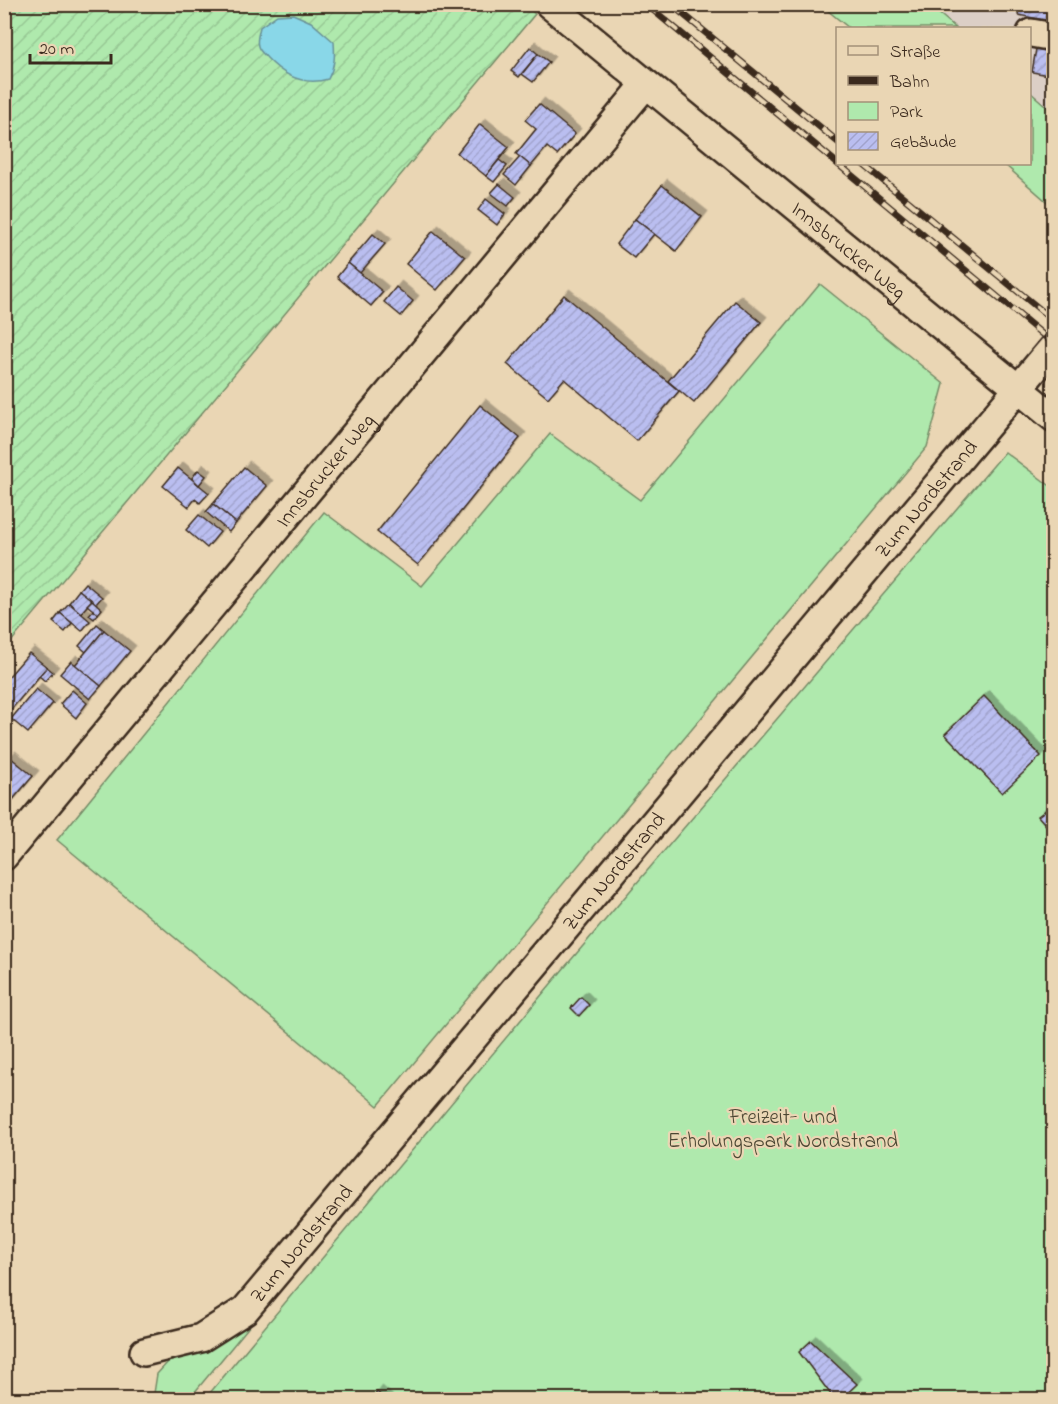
<svg xmlns="http://www.w3.org/2000/svg" width="1058" height="1404" viewBox="0 0 1058 1404" font-family="'Indie Flower',sans-serif">
<style>
.built{fill:#dccfc6}
.green{fill:#afe9ad;stroke:#758a66;stroke-width:1.5}
.garden{fill:url(#garden-furrows);stroke:#758a66;stroke-width:1.5}
.water{fill:#89d7e8;stroke:#6a9297;stroke-width:1.5}
.building{fill:url(#building-hatch);stroke:#3b2a1e;stroke-width:1.5;filter:url(#shadow)}
.lines{fill:none;stroke-linecap:round;stroke-linejoin:round}
.minor-casing{stroke:#3b2a1e;stroke-width:32}
.minor{stroke:#ead6b4;stroke-width:27}
.rail-casing{stroke:#3b2a1e;stroke-width:7}
.rail{stroke:#ead6b4;stroke-width:4.5;stroke-dasharray:14;stroke-linecap:butt}
.labels{text-anchor:middle;stroke-width:4.5;stroke-linejoin:round;paint-order:stroke}
.street-label{font-size:21px;fill:#3b2a1e;stroke:#ead6b4}
.park-label{font-size:21px;fill:#4c4733;stroke:#ead6b4}
</style>
<defs>
<pattern id="garden-furrows" width="10" height="10" patternUnits="userSpaceOnUse" patternTransform="scale(1.5)"><rect width="10" height="10" fill="#afe9ad"/><path d="M-1 1l2-2M0 10L10 0M9 11l2-2" fill="none" stroke="#97c894"/></pattern>
<pattern id="building-hatch" width="6" height="6" patternUnits="userSpaceOnUse" patternTransform="scale(1.5)"><rect width="6" height="6" fill="#babef0"/><path d="M-1 1l2-2M0 6l6-6M5 7l2-2" fill="none" stroke="#a1a3cd"/></pattern>
<filter id="shadow"><feDropShadow dx="5.5" dy="-5.5" stdDeviation="0" flood-color="#0004"/></filter>
</defs>
<rect width="100%" height="100%" fill="#ead6b4"/>
<filter id="ink" filterUnits="userSpaceOnUse"><feTurbulence type="fractalNoise" baseFrequency=".0167" numOctaves="2"/><feDisplacementMap in="SourceGraphic" scale="12" xChannelSelector="R" yChannelSelector="G"/><feConvolveMatrix kernelMatrix="1 2 1 2 8 2 1 2 1" color-interpolation-filters="sRGB"/></filter>
<g filter="url(#ink)">
<path class="built" d="M929,5H1053V112L1030,92V28H956Z"/>
<g class="green">
<path d="M821,5H929L956,28H849Z"/>
<path d="M1030,92L1053,112V207L1004,164H1030Z"/>
<path d="M820,284L944,384L927,447L378,1106L57,840L324,512L422,586L550,434L640,500Z"/>
<path d="M1005,452L1053,488V1399L204,1400L565,967Z"/>
<path d="M251,1324L189,1399L153,1400L157,1374L168,1362L207,1348Z"/>
</g>
<path class="garden" d="M524,4L535,14L5,649V5Z"/>
<path class="water" d="M293,14L311,22L334,42C335,56 335,66 328,79C304,86 283,75 267,58C264,54 259,51 258,46C256,41 259,32 260,27L277,15Z"/>
<g class="building">
<path d="M1020,4H1054V22L1018,15Z"/>
<path d="M530,47L538,54L519,77L511,71Z"/>
<path d="M1036,49L1054,52V76L1032,72Z"/>
<path d="M538,54L549,62L533,82L522,74Z"/>
<path d="M539,104L575,134L557,155L547,147L531,166L516,154L536,129L525,120Z"/>
<path d="M480,124L509,147L486,176L457,153Z"/>
<path d="M520,157L531,166L516,185L504,175Z"/>
<path d="M499,160L507,166L494,182L486,176Z"/>
<path d="M499,184L515,197L508,206L491,193Z"/>
<path d="M662,185L702,217L676,251L635,219Z"/>
<path d="M486,199L505,214L497,225L478,210Z"/>
<path d="M635,219L654,234L634,258L616,244Z"/>
<path d="M433,231L465,257L437,290L406,264Z"/>
<path d="M373,234L385,244L360,273L348,263Z"/>
<path d="M348,263L383,292L371,306L337,277Z"/>
<path d="M396,287L413,301L401,316L384,302Z"/>
<path d="M564,295L679,391L637,441L564,379L548,398L507,364Z"/>
<path d="M735,301L761,322L694,403L668,381Z"/>
<path d="M480,405L520,438L418,565L377,532Z"/>
<path d="M244,467L267,486L236,523L213,504Z"/>
<path d="M178,468L209,493L200,503L195,499L189,507L163,486Z"/>
<path d="M198,470L206,476L199,485L192,478Z"/>
<path d="M213,504L236,523L229,532L206,512Z"/>
<path d="M199,515L220,532L207,548L186,530Z"/>
<path d="M85,583L102,597L96,604L79,590Z"/>
<path d="M79,590L92,600L81,613L69,603Z"/>
<path d="M92,600L102,609L98,614L87,605Z"/>
<path d="M69,603L90,621L82,631L60,613Z"/>
<path d="M93,610L98,614L94,619L89,615Z"/>
<path d="M60,613L72,623L65,632L53,622Z"/>
<path d="M97,624L104,630L86,652L79,646Z"/>
<path d="M104,630L130,651L101,686L75,665Z"/>
<path d="M29,653L47,667L4,718V682Z"/>
<path d="M71,661L101,686L90,699L60,674Z"/>
<path d="M47,667L53,672L45,681L39,676Z"/>
<path d="M36,689L53,703L28,733L11,719Z"/>
<path d="M72,690L87,703L76,718L60,704Z"/>
<path d="M984,696L1041,756L1002,793L945,734Z"/>
<path d="M10,757L33,776L4,810V764Z"/>
<path d="M1054,804V816L1044,823L1038,816Z"/>
<path d="M1054,816V835L1044,823Z"/>
<path d="M581,997L589,1005L579,1016L571,1008Z"/>
<path d="M811,1341L857,1384L840,1400H835L799,1352Z"/>
<path d="M377,1392L386,1400H371Z"/>
</g>
<g class="lines">
<defs>
<g id="minor">
<path id="s1" d="M549,4L1054,418"/>
<path d="M1031,33L1054,37"/>
<path id="s2" d="M4,856L646,84"/>
<path id="s3" d="M144,1352L201,1338L245,1310L1054,346"/>
</g>
</defs>
<use href="#minor" class="minor-casing"/>
<use href="#minor" class="minor"/>
<defs>
<g id="rail">
<path d="M646,4L1054,344"/>
<path d="M671,4L838,142"/>
<path d="M863,164L1054,321"/>
</g>
</defs>
<use href="#rail" class="rail-casing"/>
<use href="#rail" class="rail"/>
</g>
</g>
<g class="labels">
<g class="street-label">
<text dy="7" stroke="none"><textPath href="#s1" startOffset="388">Innsbrucker Weg</textPath></text>
<text dy="7" stroke="none"><textPath href="#s2" startOffset="502">Innsbrucker Weg</textPath></text>
<text dy="7" stroke="none"><textPath href="#s3" startOffset="1170">Zum Nordstrand</textPath></text>
<text dy="7" stroke="none"><textPath href="#s3" startOffset="684">Zum Nordstrand</textPath></text>
<text dy="7" stroke="none"><textPath href="#s3" startOffset="198">Zum Nordstrand</textPath></text>
</g>
<g class="park-label">
<text x="783" y="1123">Freizeit- und<tspan x="783" dy="24">Erholungspark Nordstrand</tspan></text>
</g>
</g>
<rect width="1058" height="1404" fill="none" stroke="#ead6b4" stroke-width="24"/>
<rect x="12" y="12" width="1034" height="1380" fill="none" stroke="#3b2a1e" stroke-width="2" filter="url(#ink)"/>
<rect x="836" y="27" width="195" height="138" fill="#ead6b4" stroke="#a49178" stroke-width="1.5"/>
<rect x="848" y="46" width="30" height="9" fill="#ead6b4" stroke="#a49178" stroke-width="1.5"/>
<text x="890" y="57" font-size="18" fill="#3b2a1e">Straße</text>
<rect x="848" y="76" width="30" height="9" fill="#3b2a1e" stroke="#a49178" stroke-width="1.5"/>
<text x="890" y="87" font-size="18" fill="#3b2a1e">Bahn</text>
<rect x="848" y="102" width="30" height="18" fill="#afe9ad" stroke="#a49178" stroke-width="1.5"/>
<text x="890" y="117" font-size="18" fill="#3b2a1e">Park</text>
<rect x="848" y="132" width="30" height="18" fill="url(#building-hatch)" stroke="#a49178" stroke-width="1.5"/>
<text x="890" y="147" font-size="18" fill="#3b2a1e">Gebäude</text>
<path d="M30 54v9h81v-9" fill="none" stroke="#3b2a1e" stroke-width="3"/>
<text x="39" y="54" font-size="18" fill="#3b2a1e" stroke="#ead6b4" stroke-width="4.5" paint-order="stroke">20 m</text>
</svg>
